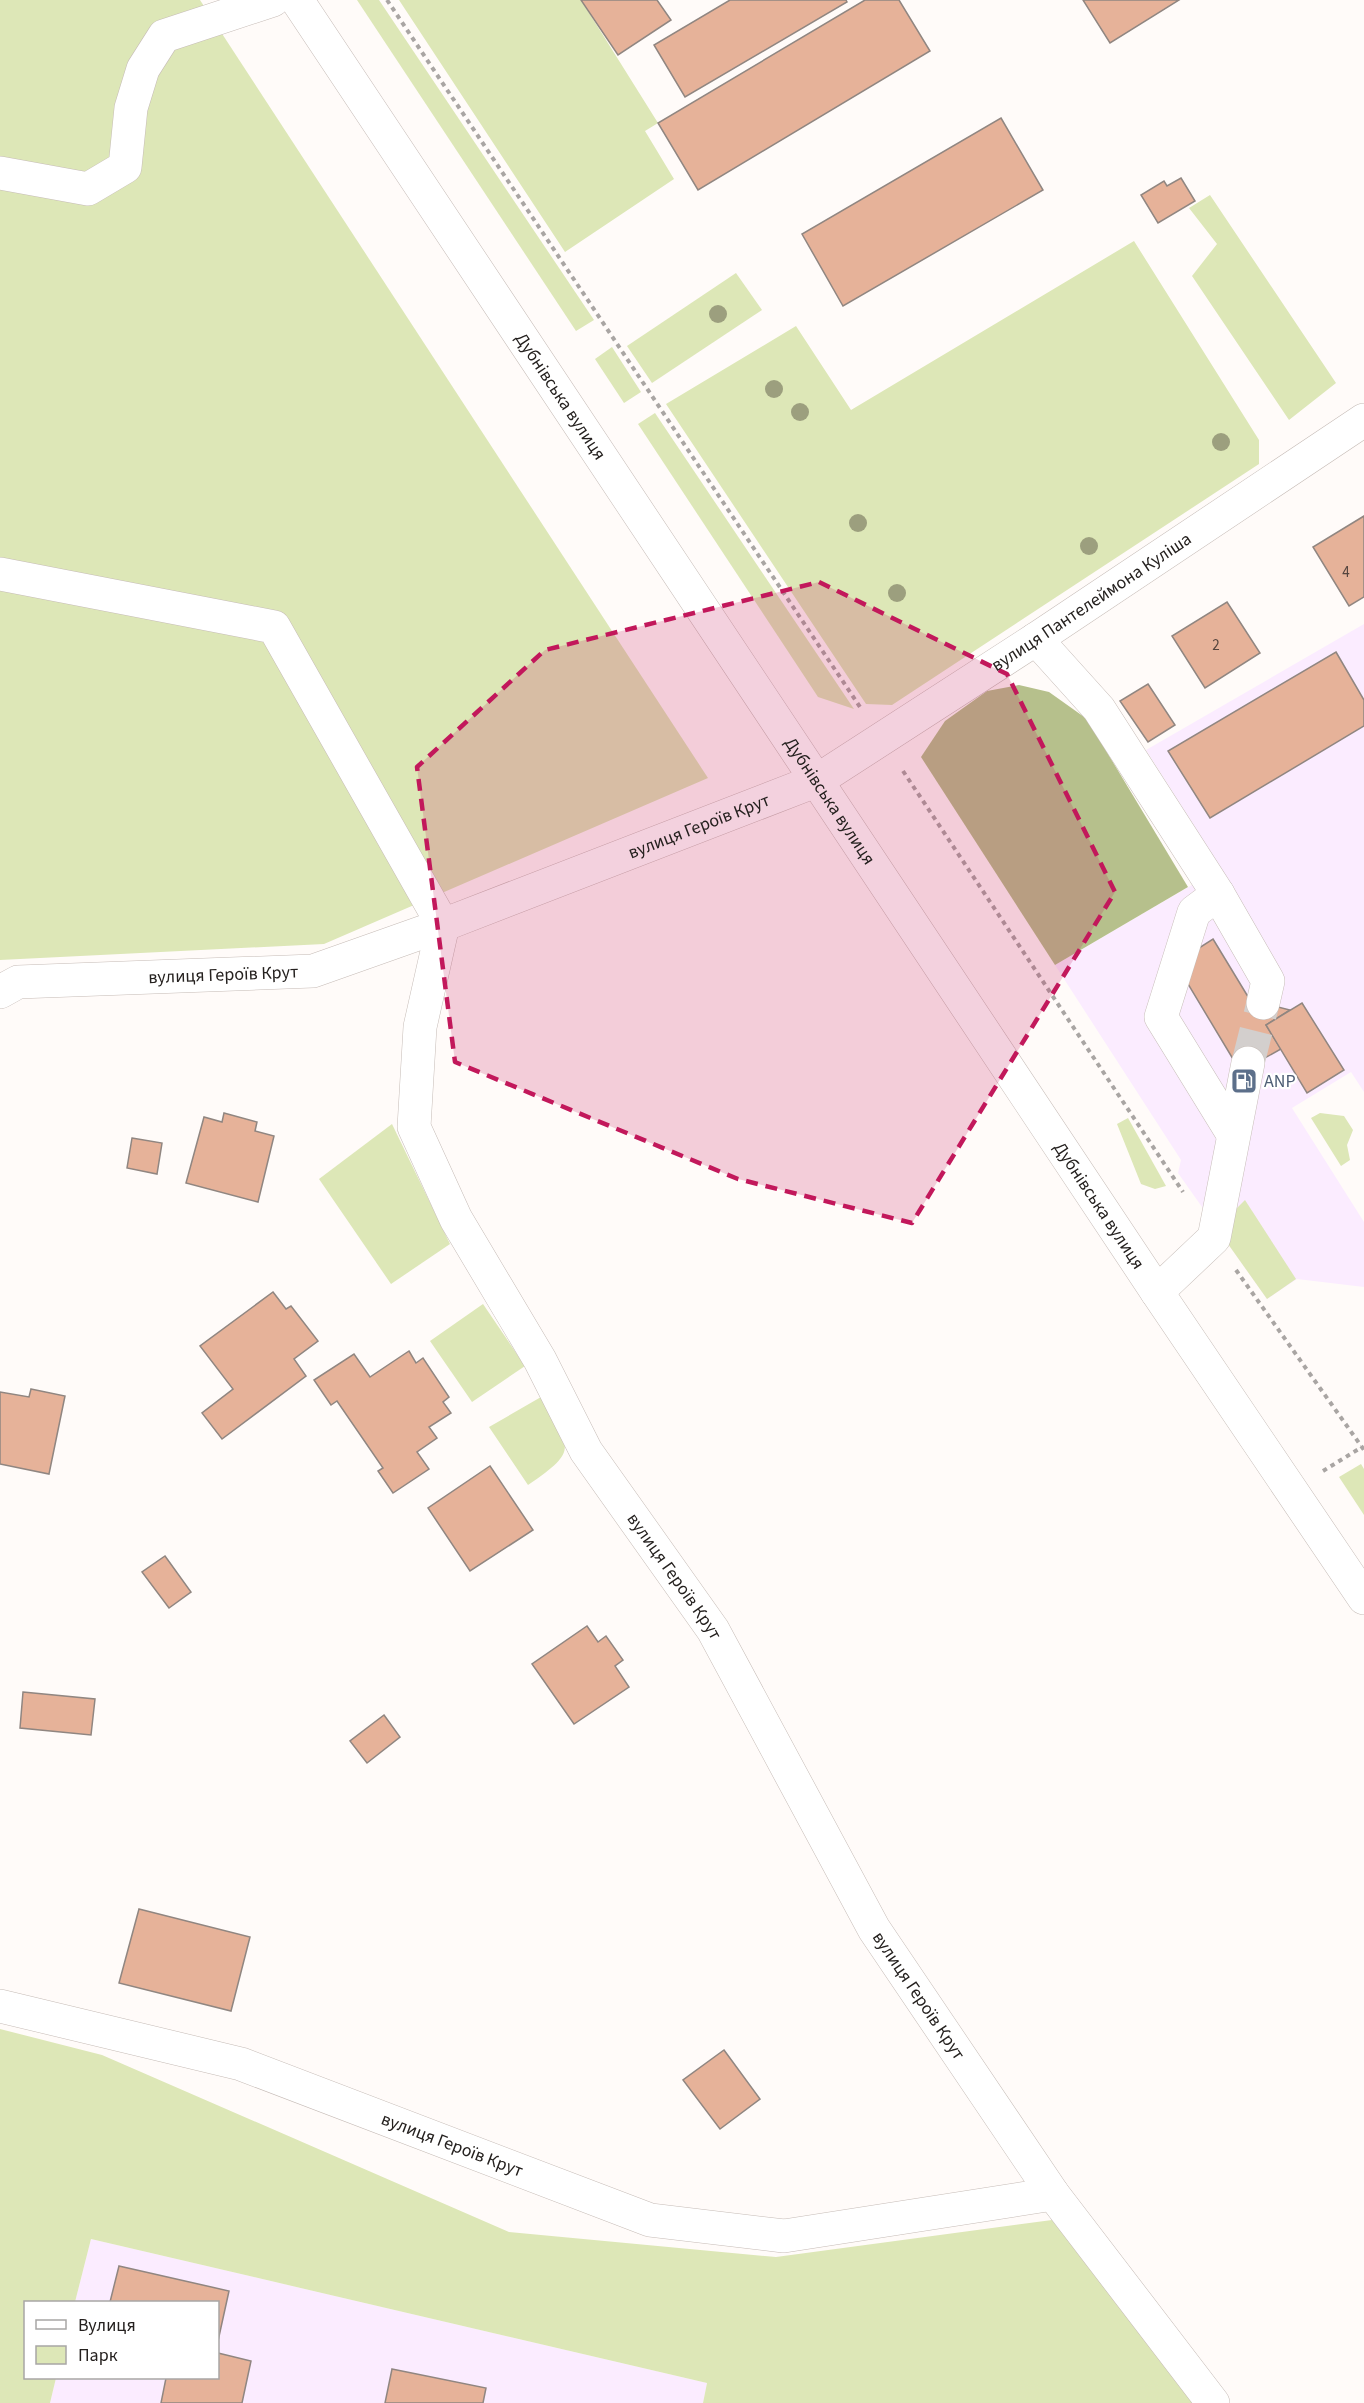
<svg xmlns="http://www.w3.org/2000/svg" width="1364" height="2403" viewBox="0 0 1364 2403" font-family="'Source Sans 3',sans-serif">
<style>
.commercial{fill:#fbecff}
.green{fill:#dde7b7}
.forest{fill:#b6c08c}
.building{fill:#e6b299;stroke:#908681;stroke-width:1.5}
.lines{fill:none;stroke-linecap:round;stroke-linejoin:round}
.minor-tunnel{stroke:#d3cfcd;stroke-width:33;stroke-dasharray:33 16;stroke-linecap:butt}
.minor-casing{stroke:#c6bcb7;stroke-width:34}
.major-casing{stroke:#c6bcb7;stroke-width:34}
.path{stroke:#a9a5a3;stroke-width:4;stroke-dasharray:4.5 4.5;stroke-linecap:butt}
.minor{stroke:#fff;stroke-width:33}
.major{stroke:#fff;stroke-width:33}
.tree{fill:#9c9f7e}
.marked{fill:#c2185b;fill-opacity:0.2;stroke:#c2185b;stroke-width:4.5;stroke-dasharray:12 8;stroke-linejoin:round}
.labels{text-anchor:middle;stroke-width:4.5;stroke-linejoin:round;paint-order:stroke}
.number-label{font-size:15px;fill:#55453e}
.street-label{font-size:18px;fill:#25211f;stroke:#fff}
.service-label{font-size:18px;fill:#4e5e75;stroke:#fff;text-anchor:start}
</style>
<rect width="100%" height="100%" fill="#fffbf9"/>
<g class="commercial">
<path d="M1364,624V1092L1351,1072L1292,1108L1364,1222V1287L1297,1279L1267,1299L1178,1173L1181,1160L1055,965L1221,868L1146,750Z"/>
<path d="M91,2239L707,2383L703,2403H50L56,2378H218V2302H75Z"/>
</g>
<g class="green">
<path d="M0,0H200L708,778L324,944L0,960Z"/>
<path d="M357,0H379L594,320L576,331Z"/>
<path d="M399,0H581L658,123L645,131L674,179L565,252Z"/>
<path d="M1210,195L1336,383L1289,420L1192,276L1217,244L1189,208Z"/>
<path d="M1134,241L1259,440V464L892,705L866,704L666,404L796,326L851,410Z"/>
<path d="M736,273L762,310L652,383L627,346Z"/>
<path d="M612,347L641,392L624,403L595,359Z"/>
<path d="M655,413L854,709L818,697L638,424Z"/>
<path d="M1320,1113L1344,1116L1353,1130L1347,1145L1350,1160L1341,1166L1311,1118Z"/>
<path d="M1128,1118L1166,1186L1155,1189L1141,1184L1117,1124Z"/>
<path d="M392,1124L450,1244L391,1284L319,1179Z"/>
<path d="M1245,1200L1296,1279L1267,1299L1228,1244L1236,1209Z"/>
<path d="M483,1304L525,1366L472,1402L430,1341Z"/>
<path d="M541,1397C569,1448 581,1449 528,1485L489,1427Z"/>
<path d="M1361,1464L1364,1469V1515L1339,1477Z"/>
<path d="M0,2029L102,2055L509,2232L776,2257L1052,2220L1194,2403H703L707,2383L91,2239L75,2302H26V2378H56L50,2403H0Z"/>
</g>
<path class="forest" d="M1019,685L1049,692L1087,719L1188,887L1055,965L921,757L945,721L987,691Z"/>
<g class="building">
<path d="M581,0H657L671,20L618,55Z"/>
<path d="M730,0H846L847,2L685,97L654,45Z"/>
<path d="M865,0H899L930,51L698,190L658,123Z"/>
<path d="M1083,0H1179L1110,43Z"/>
<path d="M1001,118L1043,190L843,306L802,234Z"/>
<path d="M1181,178L1195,201L1158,223L1141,195L1164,181L1167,186Z"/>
<path d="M1364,516V597L1349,606L1313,547Z"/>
<path d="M1227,602L1260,653L1205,688L1172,636Z"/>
<path d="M1336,652L1364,700V726L1210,818L1168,751Z"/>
<path d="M1148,684L1175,725L1148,742L1120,701Z"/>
<path d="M1213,939L1250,1000L1290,1010L1266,1025L1281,1049L1254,1064L1233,1059L1182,974L1188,955Z"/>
<path d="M1302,1003L1344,1070L1307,1093L1266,1025Z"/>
<path d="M224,1113L257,1122L255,1131L274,1136L258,1202L186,1183L204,1117L222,1122Z"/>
<path d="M132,1138L162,1143L157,1174L127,1168Z"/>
<path d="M273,1292L286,1309L291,1306L318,1341L294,1359L306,1376L222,1439L202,1413L233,1389L200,1346Z"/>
<path d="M409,1351L416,1363L423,1358L449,1397L443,1402L451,1413L429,1427L437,1438L417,1452L429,1469L393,1493L378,1471L383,1468L337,1401L331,1405L314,1380L354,1354L370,1377Z"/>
<path d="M31,1389L65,1396L49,1474L0,1464V1392L29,1397Z"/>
<path d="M490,1466L533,1530L470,1571L428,1508Z"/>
<path d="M165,1556L191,1592L169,1608L142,1572Z"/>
<path d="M587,1626L598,1642L606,1636L623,1660L615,1666L629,1687L574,1724L532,1664Z"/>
<path d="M23,1692L95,1699L91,1735L20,1728Z"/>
<path d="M384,1715L400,1737L367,1763L350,1741Z"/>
<path d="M139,1909L250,1937L231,2011L119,1983Z"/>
<path d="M724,2050L760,2099L720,2129L683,2080Z"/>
<path d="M119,2266L229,2291L218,2341V2302H110Z"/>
<path d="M218,2353L251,2361L242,2403H161L166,2378H218Z"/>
<path d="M392,2369L486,2388L483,2403H385Z"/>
</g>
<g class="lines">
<path class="minor-tunnel" d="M1248,1063L1263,1003"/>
<defs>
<g id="minor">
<path d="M0,173L88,189L125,167L131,108L143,69L164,36L273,0"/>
<path id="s1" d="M0,574L274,627L443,925L420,1027L414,1127L456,1219L540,1360L586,1451L713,1630L874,1929L1053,2194L1213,2403"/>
<path d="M1036,639L1099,709L1218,894L1268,981L1263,1003"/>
<path d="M1218,894L1194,912L1161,1017L1233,1134"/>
<path id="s2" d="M0,992L18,982L313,971L443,925L818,780L1036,639L1364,420"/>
<path d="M1157,1292L1214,1238L1248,1063"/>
<path id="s3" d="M0,2006L241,2064L650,2220L784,2236L1053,2194"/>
</g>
<g id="major">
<path id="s4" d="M297,0L1157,1292L1364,1598"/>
</g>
</defs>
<use href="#minor" class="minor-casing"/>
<use href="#major" class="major-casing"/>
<g class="path">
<path d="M387,0L860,707"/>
<path d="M903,771L1183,1192"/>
<path d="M1236,1270L1364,1450"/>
<path d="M1323,1471L1362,1447"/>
</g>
<use href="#minor" class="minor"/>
<use href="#major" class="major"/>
</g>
<g class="tree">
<circle cx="718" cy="314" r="9"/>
<circle cx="774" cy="389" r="9"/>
<circle cx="800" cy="412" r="9"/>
<circle cx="1221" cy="442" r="9"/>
<circle cx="858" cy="523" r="9"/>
<circle cx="1089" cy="546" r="9"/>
<circle cx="897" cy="593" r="9"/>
</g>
<path class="marked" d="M819,582L1007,674L1115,892L912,1223L738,1179L455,1062L417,767L545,650Z"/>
<defs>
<symbol id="fuel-square" viewBox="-11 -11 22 22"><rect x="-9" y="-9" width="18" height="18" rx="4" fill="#5c6f8a" stroke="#fff"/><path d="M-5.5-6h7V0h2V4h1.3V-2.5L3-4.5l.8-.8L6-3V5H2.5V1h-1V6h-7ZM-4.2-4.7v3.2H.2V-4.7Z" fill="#fff"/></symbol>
</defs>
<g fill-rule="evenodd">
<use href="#fuel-square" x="1229" y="1066" width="30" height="30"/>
</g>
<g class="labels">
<g class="number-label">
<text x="1346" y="577">4</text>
<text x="1216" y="650">2</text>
</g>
<g class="street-label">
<text dy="6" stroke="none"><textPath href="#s4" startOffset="476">Дубнівська вулиця</textPath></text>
<text dy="6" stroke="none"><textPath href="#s2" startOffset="1182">вулиця Пантелеймона Куліша</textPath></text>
<text dy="6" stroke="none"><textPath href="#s4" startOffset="962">Дубнівська вулиця</textPath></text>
<text dy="6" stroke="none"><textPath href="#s2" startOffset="728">вулиця Героїв Крут</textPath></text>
<text dy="6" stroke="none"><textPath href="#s2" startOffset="226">вулиця Героїв Крут</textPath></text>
<text dy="6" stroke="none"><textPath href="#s4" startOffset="1448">Дубнівська вулиця</textPath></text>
<text dy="6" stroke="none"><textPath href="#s1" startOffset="1347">вулиця Героїв Крут</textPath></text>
<text dy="6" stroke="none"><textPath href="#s1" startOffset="1833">вулиця Героїв Крут</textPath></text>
<text dy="6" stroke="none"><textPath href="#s3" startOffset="474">вулиця Героїв Крут</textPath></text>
</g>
<g class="service-label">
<text x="1264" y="1087">ANP</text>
</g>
</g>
<rect x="24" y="2301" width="195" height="78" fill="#ffffff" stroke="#a8a6a5" stroke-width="1.5"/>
<rect x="36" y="2320" width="30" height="9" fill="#ffffff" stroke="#a8a6a5" stroke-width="1.5"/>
<text x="78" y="2331" font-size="18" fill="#25211f">Вулиця</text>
<rect x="36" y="2346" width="30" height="18" fill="#dde7b7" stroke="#a8a6a5" stroke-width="1.5"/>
<text x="78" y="2361" font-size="18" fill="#25211f">Парк</text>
</svg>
